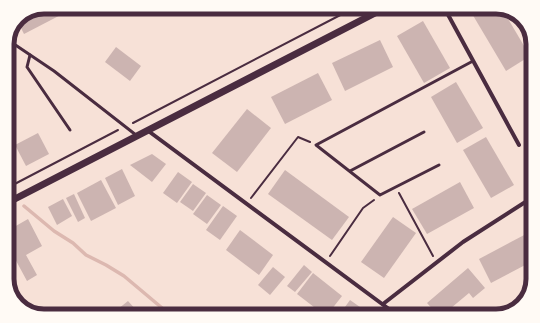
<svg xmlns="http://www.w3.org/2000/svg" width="540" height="323" viewBox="0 0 540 323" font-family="'Asap Condensed',sans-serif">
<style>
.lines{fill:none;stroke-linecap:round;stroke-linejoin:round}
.stream{stroke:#dcb8b0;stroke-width:3.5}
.building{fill:#ccb4b1}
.path{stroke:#4a2c40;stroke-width:2}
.service{stroke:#4a2c40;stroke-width:3}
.minor{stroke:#4a2c40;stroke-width:4}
.tertiary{stroke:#4a2c40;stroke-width:7}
.rim{fill:none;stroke:#4a2c40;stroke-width:5}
</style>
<rect width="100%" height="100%" fill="#f7e1d7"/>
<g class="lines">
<path class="stream" d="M24,206L54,231L73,243L86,255L106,265L124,276L168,313"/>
</g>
<g class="building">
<path d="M43,7H76L24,34L17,20L18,18Z"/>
<path d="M471,12H504L530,56L506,71Z"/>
<path d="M423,21L450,68L424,83L397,36Z"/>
<path d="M380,40L393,67L345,91L332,63Z"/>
<path d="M116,47L141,66L130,81L105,62Z"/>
<path d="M318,73L332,100L285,124L271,97Z"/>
<path d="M456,82L483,128L457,143L431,97Z"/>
<path d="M247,109L271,128L237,172L212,153Z"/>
<path d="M38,133L49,154L26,166L15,145Z"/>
<path d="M486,137L514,185L491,198L463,150Z"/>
<path d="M7,153L16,170L7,174Z"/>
<path d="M152,154L166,164L152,182L130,165Z"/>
<path d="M122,169L135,196L118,205L105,178Z"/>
<path d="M285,170L349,217L332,240L268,194Z"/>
<path d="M178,172L192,182L177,203L163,193Z"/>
<path d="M101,180L116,208L91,221L77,193Z"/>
<path d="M460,182L474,208L427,234L412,209Z"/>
<path d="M193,184L206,193L193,211L180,202Z"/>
<path d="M74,194L85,218L78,222L66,198Z"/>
<path d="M207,195L221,205L207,224L193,214Z"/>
<path d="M63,199L72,216L57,225L48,207Z"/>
<path d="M223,206L237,216L220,240L206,230Z"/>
<path d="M393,217L416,233L384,278L361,262Z"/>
<path d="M28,219L42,246L26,255L37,275L27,281L7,244V231Z"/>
<path d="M240,230L273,255L259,275L226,250Z"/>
<path d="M528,233L529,263L491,283L479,259Z"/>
<path d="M304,265L312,272L295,292L287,286Z"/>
<path d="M273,267L285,277L270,295L258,285Z"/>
<path d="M468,268L485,288L473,298L469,293L451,308L455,312L451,316L438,315L427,303Z"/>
<path d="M313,273L342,296L328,314H323L297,294Z"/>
<path d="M350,300L360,307L370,315L340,314Z"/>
<path d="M128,301L138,312H114L118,309Z"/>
</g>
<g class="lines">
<g class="path">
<path d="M133,123L350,10"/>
<path d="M526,145L531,144"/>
<path d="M7,188L118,130"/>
<path d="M399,193L433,256"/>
<path d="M251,198L298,137L310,142"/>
<path d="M330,256L363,208L374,200"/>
</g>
<g class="service">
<path d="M8,40L54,71L136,135"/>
<path d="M30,55L27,67L70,130"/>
<path d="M439,165L380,195L316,145L473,61"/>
<path d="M350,171L424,132"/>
</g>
<g class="minor">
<path d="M446,11L519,145"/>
<path d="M147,130L397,315"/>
<path d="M383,304L463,242L530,199"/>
</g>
<path class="tertiary" d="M7,203L379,11"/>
</g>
<path d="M0 0H540V323H0ZM44 14H496A30 30 0 0 1 526 44V279A30 30 0 0 1 496 309H44A30 30 0 0 1 14 279V44A30 30 0 0 1 44 14Z" fill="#fffaf5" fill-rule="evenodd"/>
<path class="rim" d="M44 14H496A30 30 0 0 1 526 44V279A30 30 0 0 1 496 309H44A30 30 0 0 1 14 279V44A30 30 0 0 1 44 14Z"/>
</svg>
